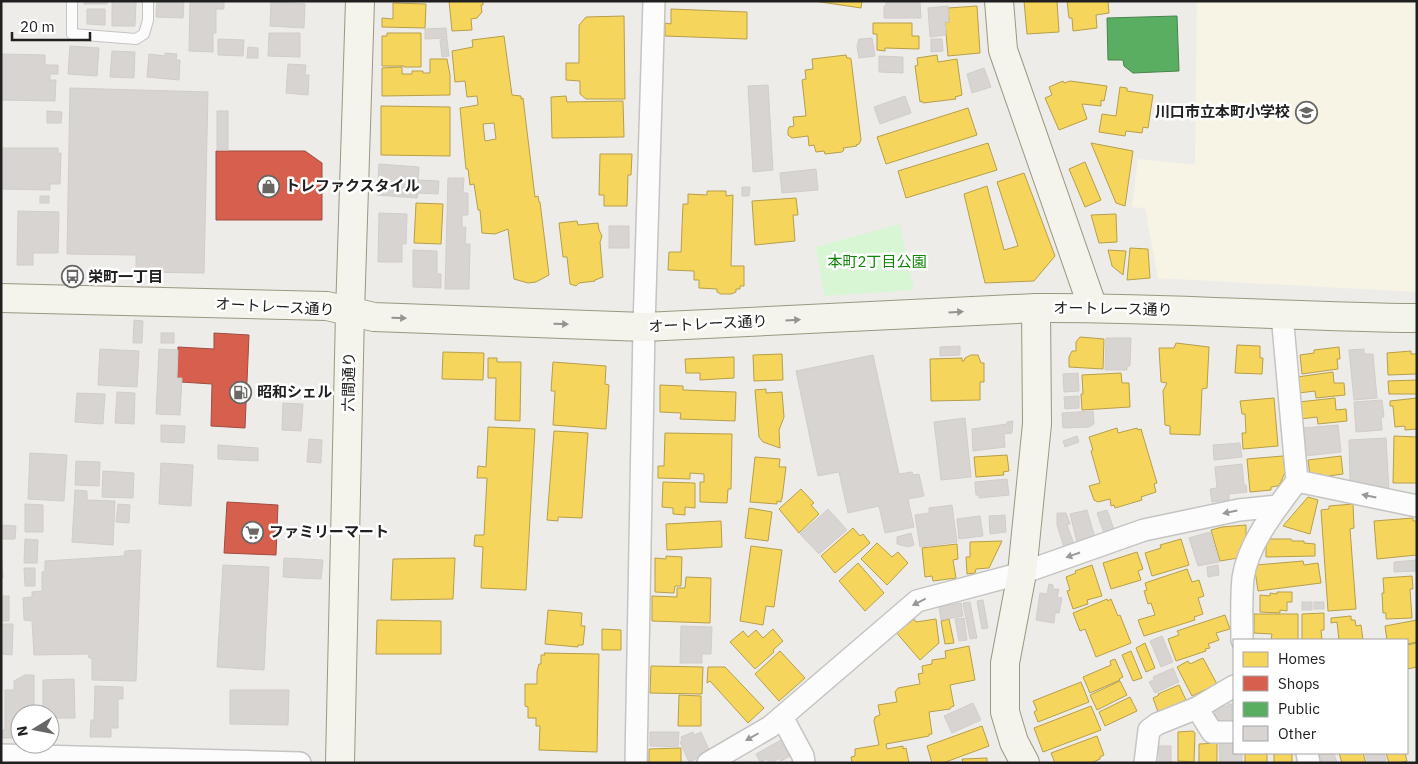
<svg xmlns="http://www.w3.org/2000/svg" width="1418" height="764" viewBox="0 0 1418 764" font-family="'IBM Plex Sans','Noto Sans JP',sans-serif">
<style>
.education{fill:#f7f4e5}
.park{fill:#d8f5d4}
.homes{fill:#f6d55c;stroke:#b69f4a;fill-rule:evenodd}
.shops{fill:#d6604d;stroke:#9f4d40}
.public{fill:#5aae61;stroke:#49834e}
.building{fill:#d7d4d1;stroke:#d1cdca}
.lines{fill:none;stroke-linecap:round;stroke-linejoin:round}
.lane-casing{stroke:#c5c4c3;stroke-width:12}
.street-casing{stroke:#c5c4c3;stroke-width:24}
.secondary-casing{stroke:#9a987f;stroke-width:30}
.lane{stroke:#fcfcfc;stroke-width:10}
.street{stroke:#fcfcfc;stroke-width:21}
.secondary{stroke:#f4f3ec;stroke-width:28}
.oneway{fill:#959490}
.oneway2{fill:#999}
.labels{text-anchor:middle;stroke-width:5;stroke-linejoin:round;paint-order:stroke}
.poi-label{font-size:15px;font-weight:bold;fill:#202020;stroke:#fff;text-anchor:start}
.park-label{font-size:15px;fill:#0f8407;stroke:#fff}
.street-label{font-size:15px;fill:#202020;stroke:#fff}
</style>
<rect width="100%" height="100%" fill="#eeece9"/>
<path class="education" d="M1197,1H1417V292L1158,278L1145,208L1132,207L1138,159L1195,165Z"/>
<path class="park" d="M900,224L914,290L825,296L816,247Z"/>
<g class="homes">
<path d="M449,1H483V5H481L482,12L477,18L471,19L472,30L452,31Z"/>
<path d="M814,1H862L861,8Z"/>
<path d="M1024,1H1057L1059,32L1027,34Z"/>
<path d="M1067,1H1108L1109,13L1096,15L1097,28L1073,31L1072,18H1069Z"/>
<path d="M393,3L426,4L425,28L382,27V18L393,19Z"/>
<path d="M977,6L980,53L948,56L945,22H949L948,8Z"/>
<path d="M671,9L747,12V39L665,36V23L671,24Z"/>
<path d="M624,16L625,99H586L580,94V81L566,80V63H579V25L586,17Z"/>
<path d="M873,23H912V36H919V49L885,48V51L877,50V34H873Z"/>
<path d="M387,33H421V67H404V66H382V36H387Z"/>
<path d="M504,36L512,95L521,96V99L523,98L535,197L538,196L539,202H540L549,275L536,282L528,283L514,279L508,229L495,234L482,233L480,210H478L474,184L470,185L468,169H466L460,108L478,105L477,96L467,97L465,81L455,82L452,51L473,47L472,40ZM494,123L496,139L485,141L483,124Z"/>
<path d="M846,55L847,58H850L851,59L861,140L859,144L856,145L857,146L843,148L844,150L842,152L825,154L824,151L816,152L814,145L809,146L808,136L792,138L788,135V130L789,127L794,126L793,117L806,116L802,80L806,79L805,70L813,69L812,59Z"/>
<path d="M937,55L938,62L957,59L962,95L955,97L956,99L923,103L922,101L920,102L915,66L918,65L917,58Z"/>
<path d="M430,59H447L450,75V95L382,96V68L402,67V74H412V71H423V73H430Z"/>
<path d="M1063,81L1064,83L1070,81L1107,86L1104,101L1101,100V106L1082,104L1087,119L1059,130L1045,98L1052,95L1049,87Z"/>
<path d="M1120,87L1127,88V91L1153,95L1148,128L1143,127L1142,133L1126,131L1125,136L1099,132L1102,114L1116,116Z"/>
<path d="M566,96L567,102L623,101L624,137L552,138L551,97Z"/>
<path d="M381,106L450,107V156L381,155Z"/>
<path d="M968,108L977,135L886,164L877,137Z"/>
<path d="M988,143L997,170L906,198L898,171Z"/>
<path d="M1091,143L1133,151L1125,206L1116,203Z"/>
<path d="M600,154H632L631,175H628L627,206H604V195H599Z"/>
<path d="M1085,162L1101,200L1085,207L1069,169Z"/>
<path d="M1024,173L1055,256L1034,281L985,283L964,194L987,186L1004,250L1018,246L997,182Z"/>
<path d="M707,191H726V196L733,195L731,266H744V286H740V289H736V292L731,294H721L717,292V289L699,288V280H694V271L668,270L669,252H681L683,204H688V194L707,195Z"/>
<path d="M796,198L798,215H793L795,241L755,245L752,201Z"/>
<path d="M416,203L443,204L441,244L414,243Z"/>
<path d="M1116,214L1117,242L1099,243L1091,215Z"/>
<path d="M577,221L578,225L598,223L599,230L602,236L600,242L603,277L595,280V281L579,283L576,286L570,284L567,257H563L559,223Z"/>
<path d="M1130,248L1148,249L1150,278L1127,280Z"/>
<path d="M1108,250L1126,251L1123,275L1112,266Z"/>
<path d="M1080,337L1104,339L1103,369L1069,367V357L1072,351H1076V342Z"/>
<path d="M1176,343L1209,347L1207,388L1202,389L1200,435L1170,434V426L1165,425L1163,391L1167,383L1161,382L1159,348H1174Z"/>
<path d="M1237,345L1260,346V358H1263L1262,374L1235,373Z"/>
<path d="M1339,347L1340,359H1337L1338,369L1302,374L1300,355L1314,353V350Z"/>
<path d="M1411,351V354H1417V374L1388,375L1387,353Z"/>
<path d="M443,352L484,353L483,380L442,379Z"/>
<path d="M782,354L783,380L754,381L753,355Z"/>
<path d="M971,355H978L981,363H984V382H980V400L931,401L930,359L962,358V361H964L965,358Z"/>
<path d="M734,357V378L700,380V373H686L685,359Z"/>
<path d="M488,358H497V362H521L520,421L495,420L496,378H488Z"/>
<path d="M553,362L606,366L605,384L609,385L606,429L553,425L555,391H551Z"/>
<path d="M1333,372L1334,383H1344L1345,395L1316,398L1315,391L1299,393L1297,377Z"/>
<path d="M1121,373L1122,383H1129L1130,407L1082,410L1081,394H1083L1082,375Z"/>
<path d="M1417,380V394H1389L1388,381Z"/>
<path d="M660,385L683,386V390L736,392L735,421L680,419L681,413L660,412Z"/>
<path d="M766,389V393L782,392L784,417L779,430L780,448L763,442L759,437L755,390Z"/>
<path d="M1274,398L1278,446L1243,449L1242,433H1246L1245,414H1242L1240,401Z"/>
<path d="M1335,398L1336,410L1346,409L1347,421L1318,424L1317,417L1300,419L1299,402Z"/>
<path d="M1417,398V429L1405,430V426L1395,427L1393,406H1390V401Z"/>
<path d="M488,427L535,429L526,590L481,588L483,547L474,546L475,535H484L487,478H477L478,466L486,467Z"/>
<path d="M1117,428L1118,433L1137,428L1138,430L1141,429L1157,483L1154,484L1156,492L1141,497L1142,500L1115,508L1114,505L1111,506L1110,499L1098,502L1094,500L1089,486L1100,483L1091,451L1093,450L1089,437Z"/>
<path d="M554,431L588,433L582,518L558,517V521L547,520Z"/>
<path d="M665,433L732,434L731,489H728L727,503L700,502V482H704V474L690,473V479L658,478V466H664Z"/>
<path d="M1394,436L1417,437V483H1393Z"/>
<path d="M1007,455L1009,471L1003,472L1004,475L976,477L974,457Z"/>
<path d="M1283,456L1285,472L1281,482L1278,486L1271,487V490L1250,492L1247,459Z"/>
<path d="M1341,456L1343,474L1321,477V474L1310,475L1308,460Z"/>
<path d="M755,457L780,459L779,467H786L782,499H781V502L777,501V504L750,502Z"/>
<path d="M663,482L695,483V508L685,507V515L673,514V508L662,507Z"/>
<path d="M801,489L814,503L811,505L819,514L799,533L779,509Z"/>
<path d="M1308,497L1318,500L1310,534L1283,526Z"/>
<path d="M1353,504L1354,528L1350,529L1356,609L1328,611L1321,510L1329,509V506Z"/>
<path d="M749,508L772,512L768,541L745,538Z"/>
<path d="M1413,518V521H1417V555L1377,559L1374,521Z"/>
<path d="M721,521L722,547L667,550L666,524Z"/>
<path d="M1246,525V542L1243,551H1239L1238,558L1220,561L1211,530L1222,527Z"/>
<path d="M853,528L860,536L863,534L870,543L835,573L821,556Z"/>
<path d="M1181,539L1189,565L1152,576L1145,553L1161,548L1160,545Z"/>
<path d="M1268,539H1291L1292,541H1304V543L1315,544V556L1266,557V541Z"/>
<path d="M1002,541L989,568L976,569L975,573L967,574L966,557H970V542Z"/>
<path d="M877,543L892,557L898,552L908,563L887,585L861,559Z"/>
<path d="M957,544L958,559L953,560L956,578L933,581L932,576L925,577L922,548Z"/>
<path d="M751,546L782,550L774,607L766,606L763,625L740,621Z"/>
<path d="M1137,552L1143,569L1138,571L1141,580L1111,589L1103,563Z"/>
<path d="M666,556L682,557L681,586H675L674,593L655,592V558L666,559Z"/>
<path d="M455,558L453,599L391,600L393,559Z"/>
<path d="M1303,561L1304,565L1318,563L1321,583L1258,591L1255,571L1256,565Z"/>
<path d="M858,563L884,593L865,611L839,581Z"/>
<path d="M1092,565L1102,596L1087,600L1088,604L1073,609L1067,591L1070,590L1066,577L1076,573L1075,571Z"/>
<path d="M1187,569L1192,582L1199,580L1204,596L1198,598L1203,614L1194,617L1195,620L1144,636L1138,620L1155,615L1151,603L1148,604L1144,591L1147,590L1145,583Z"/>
<path d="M1412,576L1413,589H1410L1412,618L1386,619V613H1383L1382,593H1384L1383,578Z"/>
<path d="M686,577L711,578L710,623L652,621V596L677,597V588H685Z"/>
<path d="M1277,592H1292V602H1287V611L1280,610V613L1260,612V595L1270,596V593L1277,594Z"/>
<path d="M1107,599L1108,601L1111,599L1118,616L1120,615L1131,643L1096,657L1085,629L1080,631L1073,613Z"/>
<path d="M548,610L582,613L581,626H585L583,645H578V647L545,644Z"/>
<path d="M1324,613V630H1321L1322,640H1302V614Z"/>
<path d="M1254,614H1298V640H1271L1272,634L1254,633Z"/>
<path d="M1225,615L1230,629L1216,633L1219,640L1208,644L1210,648L1205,649L1206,651L1176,661L1168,639L1179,635L1177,631Z"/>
<path d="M1351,616V620H1355L1356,626L1361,625L1363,640H1339L1337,622L1331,623V618Z"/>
<path d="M914,619L916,622L936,619L939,643L920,660L895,631L904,623L908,624Z"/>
<path d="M949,619L954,643L945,644L941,621Z"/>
<path d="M377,620L441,621V654H376Z"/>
<path d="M1417,620V642L1407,644V640H1387L1385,626Z"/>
<path d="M602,629L621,630V650H602Z"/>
<path d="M773,629L783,641L773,650L774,652L755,669L730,642L743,631L748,637L756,630L763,638Z"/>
<path d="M1145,643L1155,668L1146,672L1136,648Z"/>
<path d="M1417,643V667L1407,669V645Z"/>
<path d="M969,646L975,680L950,685L954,706L951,707L950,709L929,712L932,734H929V736L886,744L887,749L903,746V749L906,748L909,763H852L851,757L855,756V749L879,745L874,721L875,717L880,715L878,705L897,702L895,692L898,688L920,684L918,674L923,673L922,666L932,664V660L946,658L945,651Z"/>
<path d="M780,651L805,678L779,701L755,674Z"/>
<path d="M1131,651L1142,678L1133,681L1122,655Z"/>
<path d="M544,653L599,654L597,752L539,750L540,726H536V718H528V707L525,706V684H537V672L539,664H541V655H545Z"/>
<path d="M1203,658L1217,684L1192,696L1177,667L1188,661L1190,664Z"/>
<path d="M1115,659L1123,677L1119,679L1120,680L1090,693L1083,677L1111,665L1110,661Z"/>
<path d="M651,666L703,667L702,694L650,693Z"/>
<path d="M708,667H725L764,708L748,723L710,681L707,683Z"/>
<path d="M1120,681L1127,695L1097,710L1090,695Z"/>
<path d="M1081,682L1089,702L1038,722L1034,712L1037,710L1033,701Z"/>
<path d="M1179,685L1186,700L1158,712L1153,698L1159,695L1158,694Z"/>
<path d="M679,695L701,696V726H678Z"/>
<path d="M1130,697L1137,711L1105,726L1099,712Z"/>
<path d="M1091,706L1101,730L1043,752L1034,728Z"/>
<path d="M982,726L989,746L943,763H932L927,746Z"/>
<path d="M1193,731L1195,733L1194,762L1178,761V732Z"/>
<path d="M1097,736L1104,755L1100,757V759L1091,763H1055L1051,753Z"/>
<path d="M1217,743V763H1199V744Z"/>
<path d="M681,748V763H649V749Z"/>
<rect x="1245" y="753" width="22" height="10"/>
<rect x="1274" y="753" width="18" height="10"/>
<path d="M1339,753H1363L1366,763H1342Z"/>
<path d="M1386,753H1405L1407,761L1400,763H1389Z"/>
<path d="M987,758V763H960H963L962,759Z"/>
</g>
<g class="shops">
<path d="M216,151H305L322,163V220H216Z"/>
<path d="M214,333L249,335L245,428L211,426L212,384L181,382L182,378H177L178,347L214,349Z"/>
<path d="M227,502L278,505L276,555L224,553Z"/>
</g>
<path class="public" d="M1177,16L1179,71L1133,73L1124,66L1123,60H1108L1107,18Z"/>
<g class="building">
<rect x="84" y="1" width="23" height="3"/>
<path d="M112,1H136L135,26H112Z"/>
<path d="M157,1H184L183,18L156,17Z"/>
<path d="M190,1H224V9H216V33H213V52L189,51Z"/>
<path d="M886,1L920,2L921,18H884V6H886Z"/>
<path d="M271,2L305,4L304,28L270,26Z"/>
<path d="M948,6L949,22H945L946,35L930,37L928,8Z"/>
<path d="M87,9H105V25L87,24Z"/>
<path d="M446,28L447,38L425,39V29Z"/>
<path d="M269,33H300V57L268,56Z"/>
<path d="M872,38L875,56L859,58L857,46L859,39Z"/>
<path d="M218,39L244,40L243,56L218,55Z"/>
<path d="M447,39L449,56L442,57L440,40Z"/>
<path d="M931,39H942L943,51L931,52Z"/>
<path d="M70,46L99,48L97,76L68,74Z"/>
<path d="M248,47L258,48V58H247Z"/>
<path d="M112,51L135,52L134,78L110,77Z"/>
<path d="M165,53L177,54L176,60H180L179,80L147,77L149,54L165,56Z"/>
<path d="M1,54L45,55V65H58V74H50V80H56L55,101L1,100Z"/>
<path d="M879,56L903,57V73L879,72Z"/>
<path d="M288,64L306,65L305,75H309L308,95L286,93Z"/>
<path d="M984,68L991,87L972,93L967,74Z"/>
<path d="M768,85L773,170L753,172L748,86Z"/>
<path d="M70,88L208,92L204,273L136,272V255L67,254Z"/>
<path d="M905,96L911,113L880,124L874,107Z"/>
<path d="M47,111L62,112L61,123H47Z"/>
<rect x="217" y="111" width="11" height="39"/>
<path d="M1,148H58V153H61L60,184H50V190L1,189Z"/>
<path d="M379,164L419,167L418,180L439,181L438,194L418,193L417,198L377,195Z"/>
<path d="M816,169L818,190L782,193L780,173Z"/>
<path d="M448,178H464L463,193H468V215H462V227H466L465,244H470L469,289H445Z"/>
<path d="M742,187H750L749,196H742Z"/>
<rect x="40" y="196" width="9" height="7"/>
<path d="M18,211L59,212L58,253H33V265H17Z"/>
<path d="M379,213L407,214L406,244H402V262H378Z"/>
<rect x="609" y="226" width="20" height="22"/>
<path d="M413,250L437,251V274H441V288L413,287Z"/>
<path d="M134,320L143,321L142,343H133Z"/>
<rect x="161" y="333" width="13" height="10"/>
<path d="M1106,338H1131L1130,366H1127V370H1105Z"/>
<path d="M960,346V355L940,356V347Z"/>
<path d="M100,349L139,351L137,387L98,385Z"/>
<path d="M159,349L178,350L177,378H182L180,415L156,414Z"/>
<path d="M1364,349V354H1373L1377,398L1354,400L1349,350Z"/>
<path d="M873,355L899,474L912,472L913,475L919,474L924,496L908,499L914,527L885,533L879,506L848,513L839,472L818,476L796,371Z"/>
<path d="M1078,373L1079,391L1064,392L1063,374Z"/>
<path d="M117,392L135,393L134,424L115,423Z"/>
<path d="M77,393L105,394L103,424L75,422Z"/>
<path d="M1079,396V408L1065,409L1064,397Z"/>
<path d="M1382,400L1384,417L1381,418L1382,430L1356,432L1354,402Z"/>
<path d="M283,403L303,404L301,431L282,430Z"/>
<path d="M1093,411L1094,424L1089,427L1063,428L1062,413Z"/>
<path d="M965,418L971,477L941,480L934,422Z"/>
<path d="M1013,421L1012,433L1004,434L1005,447L973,451L972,429L1007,424V422Z"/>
<path d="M161,425L185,426L184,443L161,442Z"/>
<path d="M1338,425L1341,452L1305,456L1303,428Z"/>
<path d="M1077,436L1079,442L1065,447L1063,441Z"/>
<path d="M1386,438L1389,492L1350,482L1349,440Z"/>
<path d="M309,439L322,440L321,463L307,462Z"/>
<path d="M1240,443L1242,457L1214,460L1213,445Z"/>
<path d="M218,445L258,448V461L218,459Z"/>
<path d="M30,453L67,455L64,501L28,499Z"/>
<path d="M76,461L100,462L99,486L75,485Z"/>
<path d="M161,463L193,465L191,506L159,504Z"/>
<path d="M1242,464L1244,485H1246L1247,492L1229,494V500L1212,502L1210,489L1217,488L1215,467Z"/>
<path d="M103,471L134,473L133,498L102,497Z"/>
<path d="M1007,479L1009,495L979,498V495H976L975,482Z"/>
<path d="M75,490L87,491V500L115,501L113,545L72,542Z"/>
<path d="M25,504L43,505V532H25Z"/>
<path d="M118,504L130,505L129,523L116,522Z"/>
<path d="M952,505L957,542L920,547L915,515L929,513V508Z"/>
<path d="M828,509L847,530L819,554L800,534Z"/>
<path d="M1087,510L1095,538L1077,542L1070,514Z"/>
<path d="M1107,510L1115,532L1105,536L1097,513Z"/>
<path d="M1057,513H1066L1070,524L1067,525L1074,544L1064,547L1057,525Z"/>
<path d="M1005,515L1006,532L990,534L989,516Z"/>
<path d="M980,516L983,536L959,539L957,519Z"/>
<path d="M1,525L16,526L15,539H1Z"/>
<path d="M1210,532L1219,562L1198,566L1189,538Z"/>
<path d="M911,533L914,545L908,547L897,544V537Z"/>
<path d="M25,539L38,540L37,563H24Z"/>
<path d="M1,549L3,578H1Z"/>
<path d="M141,550L136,681L92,680V658H89L88,654L34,655L32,621L24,620L23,598L32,597V592L42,591V572L45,571V561L124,556L125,551Z"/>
<path d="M284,558L323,560L321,579L283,577Z"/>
<path d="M1417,560V571L1394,572V562Z"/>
<path d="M223,565L269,567L264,670L217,667Z"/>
<path d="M1218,565L1219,575L1208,577L1207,567Z"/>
<path d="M24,568H35V586H25Z"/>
<path d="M1049,584L1053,585V589H1059L1057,597L1062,598L1059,613H1055L1054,623L1036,620L1040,593L1047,594Z"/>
<rect x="1" y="596" width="8" height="25"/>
<path d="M983,600L988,628L982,629L977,601Z"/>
<path d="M970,602L977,638L970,639L963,603Z"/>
<rect x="1302" y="602" width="10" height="8"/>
<rect x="1314" y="602" width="10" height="7"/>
<path d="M961,603L963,616L941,620L939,607Z"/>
<path d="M964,618L967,640L959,641L955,619Z"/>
<path d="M1,624H13L12,655L1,654Z"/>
<path d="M681,626L712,627L711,654H702V663H680Z"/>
<path d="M1162,636L1173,662L1161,667L1150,641Z"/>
<path d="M1173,668L1179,682L1155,693L1149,682L1154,680L1153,677Z"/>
<path d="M25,675H34V714H20V738H2V730H5V690H14V681Z"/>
<path d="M74,679L75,718H50V714H43V680Z"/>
<path d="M95,686L123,687V699H118V728H111V737H90L91,720H94Z"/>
<path d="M230,690H289L288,725L230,724Z"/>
<path d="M973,703L981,720L952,733L944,716Z"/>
<path d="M1228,704H1232V723L1216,722L1215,709L1217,707L1228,706Z"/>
<path d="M650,732H679L678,747L650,746Z"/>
<path d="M693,732L694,735L701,732L710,752L689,762L680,742L682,740L681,737Z"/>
<path d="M781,740L790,756L781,761L779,758L772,763H769L767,759L760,762L756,754Z"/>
<path d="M1234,743V753H1242V763H1220L1219,744Z"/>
<rect x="1159" y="746" width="12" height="17"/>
<path d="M1316,753H1334L1337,763H1318Z"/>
<path d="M1365,753H1384L1386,760L1377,763H1368Z"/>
</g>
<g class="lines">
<defs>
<path id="lane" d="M72,1V34L136,39L144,34L148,20V1"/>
<g id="street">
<path d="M1297,481L1417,506"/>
<path d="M1242,640C1242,620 1241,598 1243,578C1248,543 1276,509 1297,481L1282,314"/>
<path d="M1197,708L1212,732H1234"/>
<path d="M782,717L803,756L804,763"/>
<path d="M1307,753L1309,763"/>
<path d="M1,755L300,763"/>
<path d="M636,763L644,327L654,1"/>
<path d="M708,763L770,727L917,601L1022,573L1144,530L1239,510L1278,506"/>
<path d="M1145,763L1149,730L1157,724L1197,708L1234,686"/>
</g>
<g id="secondary">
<path d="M999,1L1003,50L1093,308"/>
<path d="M1,298L327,306L374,317L644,327L1036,308C1163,307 1290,317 1417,318"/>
<path d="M340,763L350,313L360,1"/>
<path d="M1025,763L1014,742L1005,712V663L1022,573L1037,424L1036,308"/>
</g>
</defs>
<use href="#lane" class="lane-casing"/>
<use href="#street" class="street-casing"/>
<use href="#secondary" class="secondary-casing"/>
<use href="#lane" class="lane"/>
<use href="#street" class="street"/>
<use href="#secondary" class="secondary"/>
</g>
<defs><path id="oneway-solid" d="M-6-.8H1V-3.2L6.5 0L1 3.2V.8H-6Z" transform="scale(1.25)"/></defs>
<g class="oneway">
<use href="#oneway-solid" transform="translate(956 312) rotate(-3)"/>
<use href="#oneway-solid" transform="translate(399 318) rotate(2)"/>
<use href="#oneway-solid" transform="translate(793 320) rotate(-3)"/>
<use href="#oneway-solid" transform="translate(561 324) rotate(2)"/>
</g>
<g class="oneway2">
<use href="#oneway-solid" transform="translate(1369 496) rotate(-168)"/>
<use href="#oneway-solid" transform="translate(1230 512) rotate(168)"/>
<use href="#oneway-solid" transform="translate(1073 555) rotate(161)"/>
<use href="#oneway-solid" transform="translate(919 602) rotate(153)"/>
<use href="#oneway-solid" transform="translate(752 737) rotate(150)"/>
</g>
<defs>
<symbol id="school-ring" viewBox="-11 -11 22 22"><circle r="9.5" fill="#fff" stroke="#686766" stroke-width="1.5"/><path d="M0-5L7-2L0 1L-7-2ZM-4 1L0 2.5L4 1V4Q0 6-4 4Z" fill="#686766"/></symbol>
<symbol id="shop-ring" viewBox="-11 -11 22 22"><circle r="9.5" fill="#fff" stroke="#686766" stroke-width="1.5"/><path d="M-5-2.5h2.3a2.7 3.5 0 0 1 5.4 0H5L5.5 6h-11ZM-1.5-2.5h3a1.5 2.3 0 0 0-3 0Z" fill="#686766"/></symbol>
<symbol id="bus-ring" viewBox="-11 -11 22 22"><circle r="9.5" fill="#fff" stroke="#686766" stroke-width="1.5"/><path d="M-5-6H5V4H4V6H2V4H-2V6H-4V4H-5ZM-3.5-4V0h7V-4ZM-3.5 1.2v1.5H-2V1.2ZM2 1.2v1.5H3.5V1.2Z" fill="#686766"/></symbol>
<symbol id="fuel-ring" viewBox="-11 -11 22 22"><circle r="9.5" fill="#fff" stroke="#686766" stroke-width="1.5"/><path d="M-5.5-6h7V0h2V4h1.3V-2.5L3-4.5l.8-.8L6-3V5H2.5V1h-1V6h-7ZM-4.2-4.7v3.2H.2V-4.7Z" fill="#686766"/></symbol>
<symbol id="supermarket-ring" viewBox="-11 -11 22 22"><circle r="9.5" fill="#fff" stroke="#686766" stroke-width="1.5"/><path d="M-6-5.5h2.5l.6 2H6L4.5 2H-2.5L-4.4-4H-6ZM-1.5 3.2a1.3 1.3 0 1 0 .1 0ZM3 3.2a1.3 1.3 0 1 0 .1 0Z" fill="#686766"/></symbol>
</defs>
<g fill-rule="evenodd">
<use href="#school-ring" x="1294" y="100" width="25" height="25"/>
<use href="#shop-ring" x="256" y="174" width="25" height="25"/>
<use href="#bus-ring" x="60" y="264" width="25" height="25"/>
<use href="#fuel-ring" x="228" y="380" width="25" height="25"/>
<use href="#supermarket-ring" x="240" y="520" width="25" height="25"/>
</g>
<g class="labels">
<g class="poi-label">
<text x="1290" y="117" text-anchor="end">川口市立本町小学校</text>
<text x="285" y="191">トレファクスタイル</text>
<text x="88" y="282">栄町一丁目</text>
<text x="257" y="397">昭和シェル</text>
<text x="269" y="537">ファミリーマート</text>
</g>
<g class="park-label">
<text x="877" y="267">本町2丁目公園</text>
</g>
<g class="street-label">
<text transform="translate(275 307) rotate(3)" y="5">オートレース通り</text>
<text transform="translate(1113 309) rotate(1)" y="5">オートレース通り</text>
<text transform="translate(708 324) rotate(-3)" y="5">オートレース通り</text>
<text transform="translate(349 382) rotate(-89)" y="5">六間通り</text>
</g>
</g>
<rect width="1418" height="764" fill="none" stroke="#202020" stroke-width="5"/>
<rect x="1233" y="639" width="175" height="115" fill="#ffffff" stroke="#a6a6a6"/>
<rect x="1243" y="652" width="25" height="15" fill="#f6d55c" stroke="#a6a6a6"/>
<text x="1278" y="664" font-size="15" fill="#202020">Homes</text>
<rect x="1243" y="676" width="25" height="15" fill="#d6604d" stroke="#a6a6a6"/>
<text x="1278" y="689" font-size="15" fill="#202020">Shops</text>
<rect x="1243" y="702" width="25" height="15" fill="#5aae61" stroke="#a6a6a6"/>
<text x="1278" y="714" font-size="15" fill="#202020">Public</text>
<rect x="1243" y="726" width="25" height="15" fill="#d7d4d1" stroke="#a6a6a6"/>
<text x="1278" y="739" font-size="15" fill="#202020">Other</text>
<g transform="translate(35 729) rotate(260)"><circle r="24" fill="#ffffff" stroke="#a6a6a6"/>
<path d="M0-4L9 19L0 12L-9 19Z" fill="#686766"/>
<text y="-8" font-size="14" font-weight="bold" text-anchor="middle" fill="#202020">N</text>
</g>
<path d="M12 32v8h78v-8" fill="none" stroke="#202020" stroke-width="2.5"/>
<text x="20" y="32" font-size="15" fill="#202020" stroke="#ffffff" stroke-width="4" paint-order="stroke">20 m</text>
</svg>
